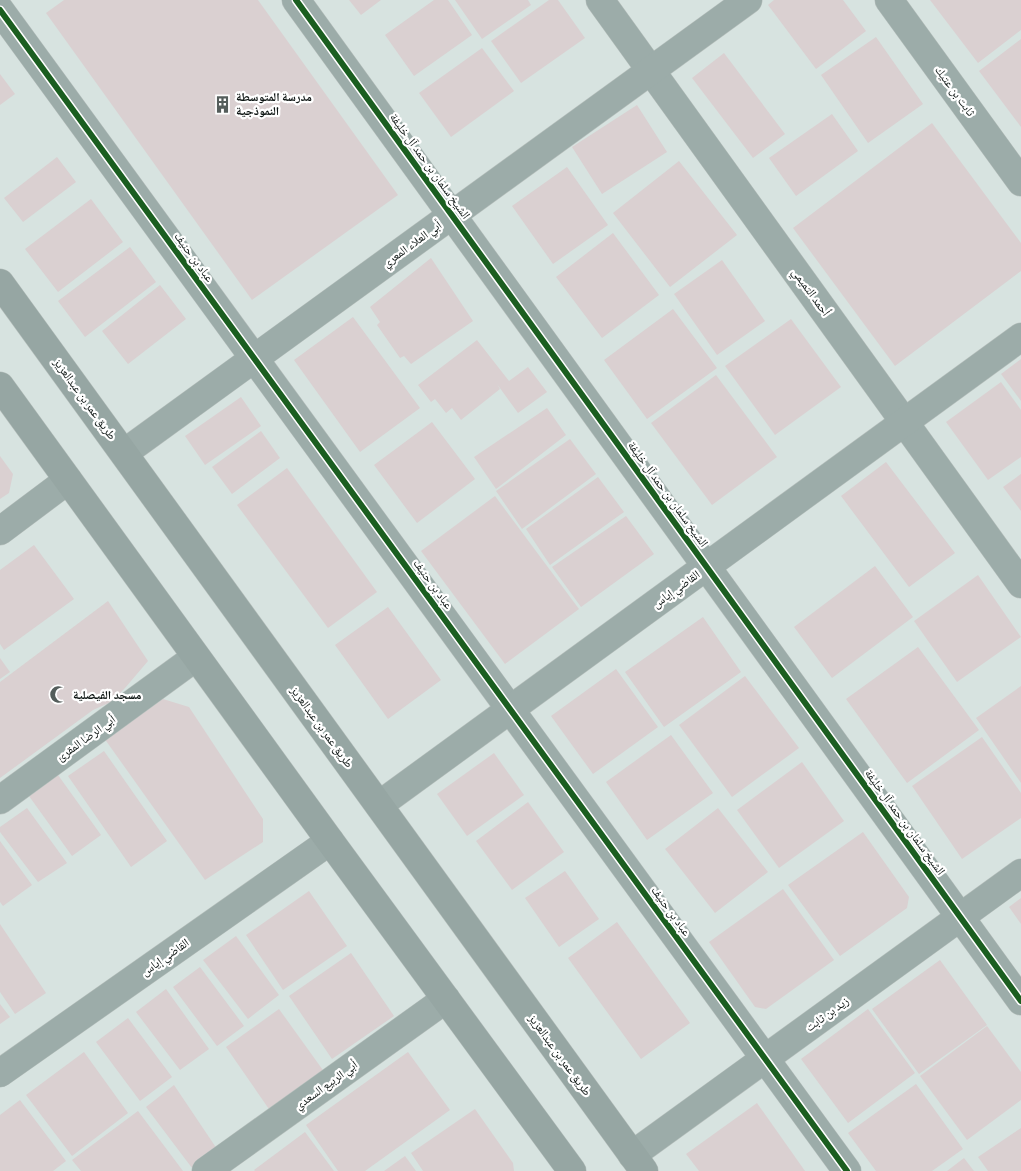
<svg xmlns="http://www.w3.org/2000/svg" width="1021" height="1171" viewBox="0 0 1021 1171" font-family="'Source Sans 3','Noto Naskh Arabic',sans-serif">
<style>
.building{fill:#dad0d1}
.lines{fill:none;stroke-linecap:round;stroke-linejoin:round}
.minor-casing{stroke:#b8c1be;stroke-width:29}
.major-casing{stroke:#b8c1be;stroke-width:29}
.minor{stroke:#9caca9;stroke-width:28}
.major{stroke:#96a6a3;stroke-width:28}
.cycleway-casing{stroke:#fff;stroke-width:9}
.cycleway{stroke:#1b5e20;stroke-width:6}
.labels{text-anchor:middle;stroke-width:4.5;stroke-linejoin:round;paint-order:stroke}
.street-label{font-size:12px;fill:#0d1513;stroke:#fff}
.poi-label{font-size:12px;font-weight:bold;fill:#0d1513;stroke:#fff;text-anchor:start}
</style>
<rect width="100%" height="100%" fill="#d7e3e0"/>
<g class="building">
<path d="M64,0H258L398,195L252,300L46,13Z"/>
<path d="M349,0H381L361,15Z"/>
<path d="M434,0H448L472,35L414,76L385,35Z"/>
<path d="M455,0H528L531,5L482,39Z"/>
<path d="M549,0H558L585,38L521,83L491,41Z"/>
<path d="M774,0H843L866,31L816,69L768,5Z"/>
<path d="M930,0H1021V30L978,63Z"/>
<path d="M876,37L923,104L868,143L821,75Z"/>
<path d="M1021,39V127L979,71Z"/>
<path d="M482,48L514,91L451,137L419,93Z"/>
<path d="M724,53L785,134L753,158L692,78Z"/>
<path d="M0,74L15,94L0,105Z"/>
<path d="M637,105L667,152L602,194L572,147Z"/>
<path d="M832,114L858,151L796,196L769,158Z"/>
<path d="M932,123L1021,243V271L895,366L793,228Z"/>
<path d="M57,157L76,182L23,222L4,198Z"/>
<path d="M679,161L737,235L670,287L613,213Z"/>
<path d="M567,167L608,225L553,264L512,206Z"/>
<path d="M91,199L123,242L58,292L25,249Z"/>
<path d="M613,233L659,295L602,338L556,277Z"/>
<path d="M130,247L156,282L85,337L58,301Z"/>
<path d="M431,258L473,321L411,364L404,356L400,358L377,325L380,322L370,307Z"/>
<path d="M722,260L765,321L717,355L674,294Z"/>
<path d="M160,285L186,319L128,364L102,331Z"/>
<path d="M673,309L717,368L647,419L604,360Z"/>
<path d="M353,317L420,408L360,452L294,360Z"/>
<path d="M791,319L841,387L775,435L725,366Z"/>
<path d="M477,340L509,381L528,367L547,392L518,413L497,384L500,389L461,420L452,408L446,413L435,399L431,402L418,385Z"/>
<path d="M1021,359V401L1001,374Z"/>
<path d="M716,375L777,457L712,505L651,423Z"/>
<path d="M1001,382L1021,410V457L988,480L946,422Z"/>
<path d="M241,397L261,426L205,465L185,436Z"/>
<path d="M547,408L566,435L496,489L474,457Z"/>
<path d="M432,422L475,479L417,523L374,465Z"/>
<path d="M261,431L280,458L232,494L212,467Z"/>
<path d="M570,439L596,474L522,529L496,491Z"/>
<path d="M0,456L13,474L9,493L0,499Z"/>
<path d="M886,462L955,553L909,587L841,496Z"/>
<path d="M287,468L377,592L328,628L237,505Z"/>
<path d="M1021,474V511L1003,487Z"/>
<path d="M598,477L624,512L550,565L526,529Z"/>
<path d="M495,496L579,609L505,664L421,551Z"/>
<path d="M626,516L654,554L581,607L552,567Z"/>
<path d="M34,545L74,599L4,650L0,644V570Z"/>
<path d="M875,566L913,617L832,678L794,627Z"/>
<path d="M978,575L1021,637L957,682L914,621Z"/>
<path d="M108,601L148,661L125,688L111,702L93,710L0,778V682Z"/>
<path d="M388,607L441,680L388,719L335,645Z"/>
<path d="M703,617L741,672L664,727L625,672Z"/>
<path d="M918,647L979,730L907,783L846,699Z"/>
<path d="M0,658L10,672L0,679Z"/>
<path d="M616,669L658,727L593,774L551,716Z"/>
<path d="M745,676L799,748L732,797L679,725Z"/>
<path d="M1021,686V783L976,718Z"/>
<path d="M163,699L189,707L263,819V842L205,880L104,738Z"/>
<path d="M671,735L713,793L647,840L606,782Z"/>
<path d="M982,737L1021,793V818L962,859L912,786Z"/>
<path d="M104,751L167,841L131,867L68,776Z"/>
<path d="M494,753L524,795L467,836L437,794Z"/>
<path d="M802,762L844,821L779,868L737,810Z"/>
<path d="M58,775L101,835L72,856L29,796Z"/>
<path d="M528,802L564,852L512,890L476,841Z"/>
<path d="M27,808L67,863L38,882L0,832V827Z"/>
<path d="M718,808L768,872L715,913L665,849Z"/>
<path d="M863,832L909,897L907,908L840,956L788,885Z"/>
<path d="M0,841L32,885L3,906L0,902Z"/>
<path d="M565,871L599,919L559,947L525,898Z"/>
<path d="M783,889L834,960L766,1009L755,1007L709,942Z"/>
<path d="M309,891L347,946L283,990L246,935Z"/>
<path d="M1021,898V924L1009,907Z"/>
<path d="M617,922L690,1023L641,1059L568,958Z"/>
<path d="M0,924L46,993L15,1014L0,992Z"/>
<path d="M236,936L279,995L248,1019L203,960Z"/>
<path d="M351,953L394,1016L332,1059L289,996Z"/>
<path d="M940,960L987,1025L919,1074L872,1009Z"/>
<path d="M200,967L244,1026L217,1046L173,987Z"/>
<path d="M166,989L209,1049L180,1070L136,1012Z"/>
<path d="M0,1004L10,1017L0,1024Z"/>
<path d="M279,1009L325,1073L271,1112L226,1047Z"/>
<path d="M868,1009L915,1073L848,1123L801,1059Z"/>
<path d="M128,1018L172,1077L140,1101L96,1042Z"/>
<path d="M987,1026L1021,1072V1100L967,1140L920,1076Z"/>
<path d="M84,1052L128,1113L72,1156L26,1095Z"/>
<path d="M408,1052L450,1110L365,1171H338L306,1125Z"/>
<path d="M916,1084L963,1149L932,1171H876L848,1133Z"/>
<path d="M174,1085L217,1149L192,1168L146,1107Z"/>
<path d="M20,1100L66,1161L53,1171H0V1115Z"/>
<path d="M757,1103L805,1171H699L686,1154Z"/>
<path d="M475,1109L513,1163L514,1171H423L411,1153Z"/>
<path d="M138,1111L183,1171H81L72,1160Z"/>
<path d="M1021,1128V1171H988L978,1157Z"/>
<path d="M305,1132L334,1171H255L254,1170Z"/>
<path d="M405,1156L416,1171H384Z"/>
<path d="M964,1158L974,1171H947Z"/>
</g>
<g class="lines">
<defs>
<g id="minor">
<path d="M296,0L1021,1001"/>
<path d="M600,0L1021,584"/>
<path d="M889,0L1021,182"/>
<path d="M0,10L847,1171"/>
<path d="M124,453L748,0"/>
<path d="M0,531L68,480"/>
<path d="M0,800L196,657"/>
<path d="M379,805L1021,337"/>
<path d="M0,1073L330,841"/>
<path d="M632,1155L1021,873"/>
<path d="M206,1171L446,999"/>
</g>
<g id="major">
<path d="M0,283L644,1171"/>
<path d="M0,386L330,841L572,1171"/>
</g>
</defs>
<use href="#minor" class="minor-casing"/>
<use href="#major" class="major-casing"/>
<use href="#minor" class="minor"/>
<use href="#major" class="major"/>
<defs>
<g id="cycleway">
<path d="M296,0L1021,1001"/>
<path d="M0,10L847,1171"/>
</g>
</defs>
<use href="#cycleway" class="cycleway-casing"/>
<use href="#cycleway" class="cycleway"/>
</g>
<defs>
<symbol id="building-bare" viewBox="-9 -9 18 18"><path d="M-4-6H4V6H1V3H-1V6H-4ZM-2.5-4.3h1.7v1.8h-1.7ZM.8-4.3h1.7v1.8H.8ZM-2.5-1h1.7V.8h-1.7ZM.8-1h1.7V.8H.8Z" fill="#545d5b" stroke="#fff" stroke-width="2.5" paint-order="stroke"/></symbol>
<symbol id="mosque-bare" viewBox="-9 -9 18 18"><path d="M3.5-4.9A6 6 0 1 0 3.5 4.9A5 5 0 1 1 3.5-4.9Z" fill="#545d5b" stroke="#fff" stroke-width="2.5" paint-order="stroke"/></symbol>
</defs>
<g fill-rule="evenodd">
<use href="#building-bare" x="210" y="92" width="25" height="25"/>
<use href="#mosque-bare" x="46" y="682" width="25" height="25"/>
</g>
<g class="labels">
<g class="street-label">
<text transform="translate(955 91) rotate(54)" y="4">ثابت بن عتيك</text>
<text transform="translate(430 166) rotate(54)" y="4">الشيخ سلمان بن حمد آل خليفة</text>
<text transform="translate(412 244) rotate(-36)" y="4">أبي العلاء المعري</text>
<text transform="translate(194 257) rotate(54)" y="4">عباد بن حنيف</text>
<text transform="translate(811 292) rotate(54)" y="4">أحمد التميمي</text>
<text transform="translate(85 399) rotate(54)" y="4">طريق عمر بن عبدالعزيز</text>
<text transform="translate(668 494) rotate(54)" y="4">الشيخ سلمان بن حمد آل خليفة</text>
<text transform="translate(433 584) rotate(54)" y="4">عباد بن حنيف</text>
<text transform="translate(676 589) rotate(-36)" y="4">القاضي إياس</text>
<text transform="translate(322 727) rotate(54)" y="4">طريق عمر بن عبدالعزيز</text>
<text transform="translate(86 738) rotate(-36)" y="4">أبي الرضا المقرئ</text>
<text transform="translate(905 822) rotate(54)" y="4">الشيخ سلمان بن حمد آل خليفة</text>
<text transform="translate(671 911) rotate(54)" y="4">عباد بن حنيف</text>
<text transform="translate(165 957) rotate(-35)" y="4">القاضي إياس</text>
<text transform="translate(827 1014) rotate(-36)" y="4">زيد بن ثابت</text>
<text transform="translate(560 1055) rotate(54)" y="4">طريق عمر بن عبدالعزيز</text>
<text transform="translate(326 1085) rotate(-36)" y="4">أبي الربيع السعدي</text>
</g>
<g class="poi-label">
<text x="236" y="101">مدرسة المتوسطة<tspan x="236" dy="14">النموذجية</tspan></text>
<text x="73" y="699">مسجد الفيصلية</text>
</g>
</g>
</svg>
